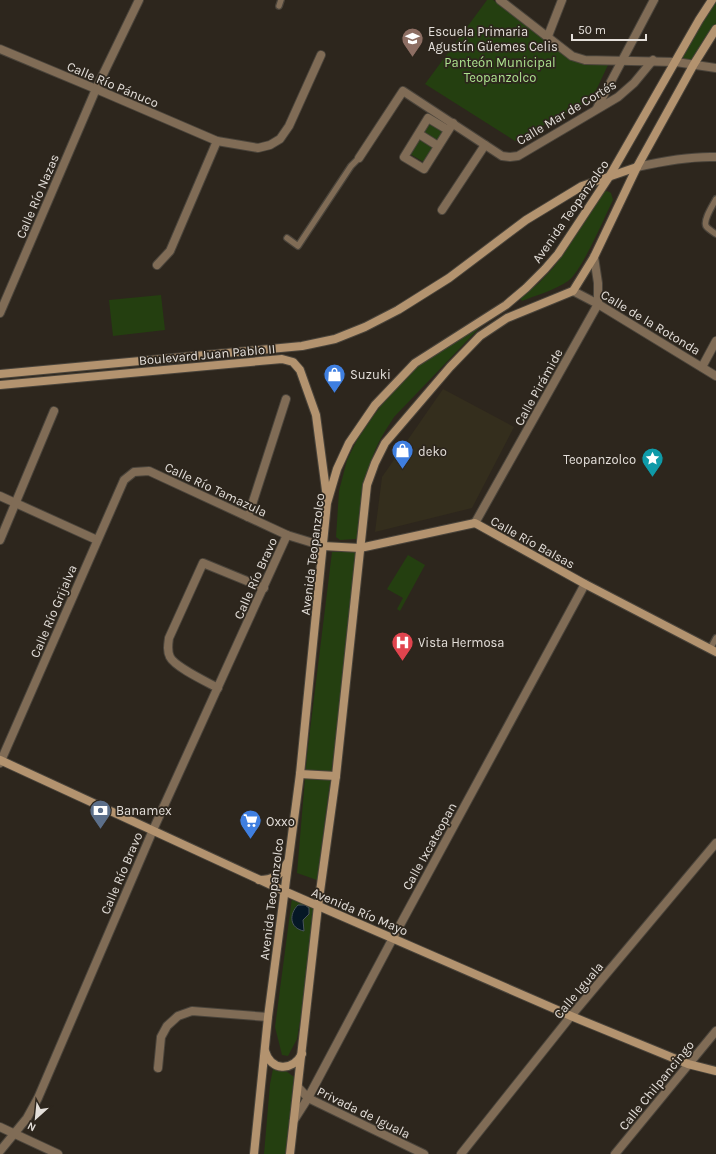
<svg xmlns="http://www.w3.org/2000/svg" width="716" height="1154" viewBox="0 0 716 1154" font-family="Karla,sans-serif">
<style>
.commercial{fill:#342e1d}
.green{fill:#243f10}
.water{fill:#061826;stroke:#49545c}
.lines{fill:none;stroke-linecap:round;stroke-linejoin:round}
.lane-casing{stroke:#4a443b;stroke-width:8}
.street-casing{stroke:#4a443b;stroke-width:10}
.secondary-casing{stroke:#4a443b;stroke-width:10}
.lane{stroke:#806c56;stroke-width:5.5}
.street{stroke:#806c56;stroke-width:8}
.secondary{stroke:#b3936f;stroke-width:8}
.labels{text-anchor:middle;stroke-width:3.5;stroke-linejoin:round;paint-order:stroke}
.poi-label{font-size:13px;fill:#e4dfda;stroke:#2d261d;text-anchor:start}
.park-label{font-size:13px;fill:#ace18e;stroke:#2d261d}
.street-label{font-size:13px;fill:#e4dfda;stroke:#2d261d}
</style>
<rect width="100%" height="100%" fill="#2d261d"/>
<path class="commercial" d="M443,389L514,427L472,508L375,532L382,477Z"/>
<g class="green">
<path d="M487,0H493L570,56L589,64L608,65L592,99L515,141L425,84Z"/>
<path d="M712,0H716V29L694,64L676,62Z"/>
<path d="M430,122L445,131L438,142L423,133Z"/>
<path d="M420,138L435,147L425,163L410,154Z"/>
<path d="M607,191L611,193L613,200C604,218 582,271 568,281C555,290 537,295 522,301L520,298L539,283L554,267L604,192Z"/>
<path d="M161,295L165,330L113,336L109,300Z"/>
<path d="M485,322L394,417C387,428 379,440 374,453C364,479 363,508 359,536L356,539L340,540L336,537L339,491L347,460L357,440L374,415L388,397L418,364Z"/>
<path d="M357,551L339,715L317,880L297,873L307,755L332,552Z"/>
<path d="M408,555L425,565L400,611L397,609L403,598L387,589Z"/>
<path d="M292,898L314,907L304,997L297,1039L288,1056L282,1055L275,1027Z"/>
<path d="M273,1069L286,1071L294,1077L286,1154H264L270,1084Z"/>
</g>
<path class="water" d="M298,905H305L309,908V914L303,920L304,931C289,928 289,914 298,905Z"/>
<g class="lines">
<defs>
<g id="lane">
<path d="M279,6L281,0"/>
<path d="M716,199C713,205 703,220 706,226C708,229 713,232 716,234"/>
<path d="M287,238L298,246L351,166L359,158"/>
<path d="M710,649L716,638"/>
</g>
<g id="street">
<path d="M500,0L572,56L585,60L676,62L716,68"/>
<path d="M548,36L562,0"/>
<path d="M0,49L96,89L217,141L258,148L270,145L280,139L289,126L321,55"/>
<path d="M597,108L654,0"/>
<path d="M448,130L428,118L404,157L424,169L453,123"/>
<path d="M419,134L438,146"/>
<path d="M359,158L403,91L502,156L510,157L518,156L618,97L634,83L653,60"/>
<path d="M637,167C663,161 689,156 716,157"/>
<path d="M442,210L485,145"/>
<path d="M157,265L170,251L217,141"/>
<path d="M573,291L598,304L716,376"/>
<path d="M0,313L96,89L139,0"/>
<path d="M702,367L716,341"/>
<path d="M0,496L97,540"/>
<path d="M248,517L286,399"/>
<path d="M475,523L598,304V283L594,257"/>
<path d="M0,540L54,411"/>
<path d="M218,688C207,682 175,667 170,657C167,651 168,645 169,638L203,563L264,588"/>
<path d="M0,763L124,480L134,472L149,471L287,535L323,546"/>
<path d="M158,1068L161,1037L167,1026L178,1016L192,1011L268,1017"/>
<path d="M298,1087L308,1098L424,1154"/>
<path d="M294,1120L308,1098L393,938L585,584"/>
<path d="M0,1127L58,1154"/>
<path d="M0,1151L27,1118L38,1098L153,830L287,535"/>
<path d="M461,1154L571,1016L716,843"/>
<path d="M615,1154L716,1031"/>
</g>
<g id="secondary">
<path d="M0,374L302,346L335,339L365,327L398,310L449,278L526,220L582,186L637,167"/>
<path d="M0,385L282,359L293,362L300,370L316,415L327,498"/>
<path d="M323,546L360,548L475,523L585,584L716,652"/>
<path d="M0,760L284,891L571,1016L688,1064L716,1071"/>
<path d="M300,774L336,776"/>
<path d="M259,880C272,880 282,875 287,863"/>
<path d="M265,1051C271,1071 292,1072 302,1054"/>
<path d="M254,1154L268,1017L300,774L327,503L337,469L349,443L375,405L415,363L506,305L526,288L545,269L558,254L609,177L699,20L712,0"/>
<path d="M290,1154L318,906L336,776L367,485L375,463L385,443L450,367L480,336L507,318L573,291L594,257L637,167L694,64L716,29"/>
</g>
</defs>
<use href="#lane" class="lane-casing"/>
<use href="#street" class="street-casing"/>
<use href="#secondary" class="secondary-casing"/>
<use href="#lane" class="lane"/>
<use href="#street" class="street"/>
<use href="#secondary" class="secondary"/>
</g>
<defs>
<symbol id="school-pin" viewBox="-11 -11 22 30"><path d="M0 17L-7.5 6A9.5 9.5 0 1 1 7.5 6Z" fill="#8d6e63" stroke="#2d261d"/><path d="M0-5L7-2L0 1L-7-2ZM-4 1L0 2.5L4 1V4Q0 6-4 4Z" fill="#fff"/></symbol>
<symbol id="shop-pin" viewBox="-11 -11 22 30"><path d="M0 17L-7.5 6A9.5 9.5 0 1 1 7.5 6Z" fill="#3f7fe0" stroke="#2d261d"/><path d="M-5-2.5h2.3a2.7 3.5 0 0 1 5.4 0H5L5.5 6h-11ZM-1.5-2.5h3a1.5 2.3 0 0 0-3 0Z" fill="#fff"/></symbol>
<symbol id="sight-pin" viewBox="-11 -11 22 30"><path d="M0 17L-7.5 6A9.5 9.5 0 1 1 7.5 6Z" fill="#0f9aa8" stroke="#2d261d"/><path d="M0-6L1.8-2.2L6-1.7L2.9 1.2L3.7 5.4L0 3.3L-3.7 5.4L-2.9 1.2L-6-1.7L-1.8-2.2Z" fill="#fff"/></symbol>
<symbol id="hospital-pin" viewBox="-11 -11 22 30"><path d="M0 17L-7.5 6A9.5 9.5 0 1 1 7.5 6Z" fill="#e0444e" stroke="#2d261d"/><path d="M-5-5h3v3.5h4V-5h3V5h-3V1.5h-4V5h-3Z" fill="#fff"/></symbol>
<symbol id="bank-pin" viewBox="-11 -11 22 30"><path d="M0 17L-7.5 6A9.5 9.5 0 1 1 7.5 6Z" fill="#5c6f8a" stroke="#2d261d"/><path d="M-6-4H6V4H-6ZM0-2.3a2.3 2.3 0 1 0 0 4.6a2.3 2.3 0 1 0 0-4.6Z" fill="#fff"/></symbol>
<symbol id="supermarket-pin" viewBox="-11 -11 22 30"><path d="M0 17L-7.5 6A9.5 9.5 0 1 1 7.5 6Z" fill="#3f7fe0" stroke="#2d261d"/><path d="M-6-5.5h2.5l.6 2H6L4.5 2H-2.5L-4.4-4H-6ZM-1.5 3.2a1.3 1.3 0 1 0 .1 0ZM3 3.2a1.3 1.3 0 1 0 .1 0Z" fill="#fff"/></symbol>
</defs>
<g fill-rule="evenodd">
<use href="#school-pin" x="400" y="26" width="25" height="34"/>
<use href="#shop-pin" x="322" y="362" width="25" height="34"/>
<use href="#shop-pin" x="390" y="438" width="25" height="34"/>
<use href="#sight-pin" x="640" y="446" width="25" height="34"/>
<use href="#hospital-pin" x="390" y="630" width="25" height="34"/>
<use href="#bank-pin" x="88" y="798" width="25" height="34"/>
<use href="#supermarket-pin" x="238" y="808" width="25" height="34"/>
</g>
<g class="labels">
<g class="poi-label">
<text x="428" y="36">Escuela Primaria<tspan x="428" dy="15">Agustín Güemes Celis</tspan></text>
<text x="350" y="379">Suzuki</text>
<text x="418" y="456">deko</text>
<text x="636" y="464" text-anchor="end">Teopanzolco</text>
<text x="418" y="647">Vista Hermosa</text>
<text x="116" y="815">Banamex</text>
<text x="266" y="826">Oxxo</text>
</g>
<g class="park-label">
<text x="500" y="67">Panteón Municipal<tspan x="500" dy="15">Teopanzolco</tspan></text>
</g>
<g class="street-label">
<text transform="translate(113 84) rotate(23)" y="5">Calle Río Pánuco</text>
<text transform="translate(566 112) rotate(-31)" y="5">Calle Mar de Cortés</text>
<text transform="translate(37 196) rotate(-67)" y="5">Calle Río Nazas</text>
<text transform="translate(570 211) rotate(-55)" y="5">Avenida Teopanzolco</text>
<text transform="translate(651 322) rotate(31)" y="5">Calle de la Rotonda</text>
<text transform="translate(207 354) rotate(-5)" y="5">Boulevard Juan Pablo II</text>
<text transform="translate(538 387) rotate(-61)" y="5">Calle Pirámide</text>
<text transform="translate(216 489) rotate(25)" y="5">Calle Río Tamazula</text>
<text transform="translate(533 542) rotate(29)" y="5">Calle Río Balsas</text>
<text transform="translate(312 554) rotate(-83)" y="5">Avenida Teopanzolco</text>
<text transform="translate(255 578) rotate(-66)" y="5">Calle Río Bravo</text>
<text transform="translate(53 611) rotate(-67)" y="5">Calle Río Grijalva</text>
<text transform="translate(429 846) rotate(-61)" y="5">Calle Ixcateopan</text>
<text transform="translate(121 873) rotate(-67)" y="5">Calle Río Bravo</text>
<text transform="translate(271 899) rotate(-83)" y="5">Avenida Teopanzolco</text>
<text transform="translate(360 911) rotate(23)" y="5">Avenida Río Mayo</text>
<text transform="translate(578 990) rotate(-50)" y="5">Calle Iguala</text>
<text transform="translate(656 1085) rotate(-51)" y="5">Calle Chilpancingo</text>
<text transform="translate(364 1112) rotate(26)" y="5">Privada de Iguala</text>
</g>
</g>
<g transform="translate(36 1118) rotate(207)" stroke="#2d261d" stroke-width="3" paint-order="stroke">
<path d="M0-3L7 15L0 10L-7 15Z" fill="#e4dfda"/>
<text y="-6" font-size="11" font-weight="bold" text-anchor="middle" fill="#e4dfda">N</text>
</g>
<path d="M572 34v6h74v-6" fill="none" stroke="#e4dfda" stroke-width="2"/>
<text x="578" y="34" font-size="12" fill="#e4dfda" stroke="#2d261d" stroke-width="3" paint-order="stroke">50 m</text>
</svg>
